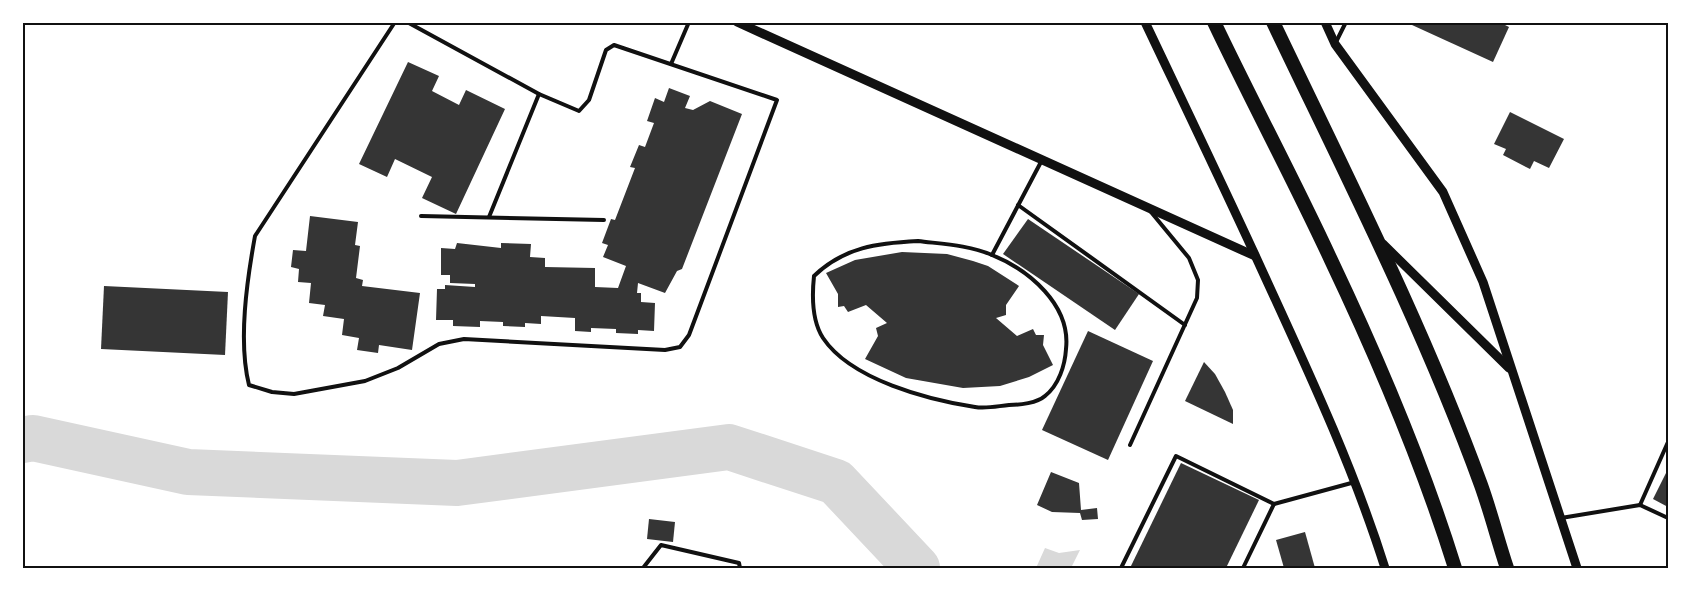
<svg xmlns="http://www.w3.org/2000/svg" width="1691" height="591" viewBox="0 0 1691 591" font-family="Cabin,sans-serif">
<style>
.water{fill:#d9d9d9}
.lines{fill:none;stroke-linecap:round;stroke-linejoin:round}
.river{stroke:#d9d9d9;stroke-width:46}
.building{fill:#353535}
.service{stroke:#111;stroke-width:4}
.tertiary{stroke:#111;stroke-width:9}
.trunk{stroke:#111;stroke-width:14}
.neatline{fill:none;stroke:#111;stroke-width:2}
</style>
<rect width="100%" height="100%" fill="#fff"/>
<path class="water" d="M1045,548L1059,553L1080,550L1071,568H1036Z"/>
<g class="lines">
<path class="river" d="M22,440L33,438L188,472L457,483L729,447L836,482L917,568"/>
</g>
<g class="building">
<path d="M1414,22H1499L1509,27L1493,62L1412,25Z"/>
<path d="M408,62L439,76L432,91L459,105L466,90L505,109L456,214L422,198L432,177L395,159L387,177L359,164Z"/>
<path d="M669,88L690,96L685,108L693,110L710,101L742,114L682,269L677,271L665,293L638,283L637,293H641V302L655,303L654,331L638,330V334L616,333V329L591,328V332L575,331V318L541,316V324L525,323V327L503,326V322L480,321V327L453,326V320H436L437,289H445V285L475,287V284L450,283V275H441V248L455,249L457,243L501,248V243L531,244L530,257L545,258V267L595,268V287L618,288L626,266L603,257L608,245L602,243L611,219L615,220L635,168L630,167L639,145L645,147L654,123L647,121L655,98L664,102Z"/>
<path d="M1510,112L1564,139L1549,168L1534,161L1530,169L1503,155L1506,149L1494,144Z"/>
<path d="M310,216L358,222L355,245L360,246L356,278L363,280L362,286L420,293L412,350L379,345L378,353L357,350L359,338L342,335L344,319L323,316L325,305L309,303L311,283L298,282L299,269L291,267L293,250L306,251Z"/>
<path d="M1028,219L1139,294L1115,330L1003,254Z"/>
<path d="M902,252L947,254L973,261L988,266L1019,286L1006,305V315L996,318L1017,336L1033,329L1036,335H1044L1043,345L1053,365L1029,377L1000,386L963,388L906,378L865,359L878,336L876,328L887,323L866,305L848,312L844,306L838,307V294L826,273L855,260Z"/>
<path d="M104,286L228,292L225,355L101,349Z"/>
<path d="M1088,331L1153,361L1108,460L1042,430Z"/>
<path d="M1204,362L1215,374L1225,392L1233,410V424L1185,401Z"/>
<path d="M1181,463L1259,500L1226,568H1130Z"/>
<path d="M1668,469V507L1653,499Z"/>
<path d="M1051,472L1079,483L1081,510L1097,508L1098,519L1082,520L1080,513L1052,512L1037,505Z"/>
<path d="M649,519L675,522L673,542L647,539Z"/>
<path d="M1305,532L1315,568H1284L1276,540Z"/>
</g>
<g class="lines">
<g class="service">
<path d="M395,22L255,236C247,280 238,341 249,385L272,392L294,394L365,381L398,368L439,344L464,339L665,350L680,347L689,335L777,100L614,45L606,50L589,100L579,111L539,94L407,22"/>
<path d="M1336,42L1346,22"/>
<path d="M671,64L689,22"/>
<path d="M1018,205L1185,325"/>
<path d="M421,216L604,220"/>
<path d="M489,217L539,94"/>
<path d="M918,241C942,244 969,245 992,255C1029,270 1071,305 1066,349C1065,365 1059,385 1045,396C1037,403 1020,405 1009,405C998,406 986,409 975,407C929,400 851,380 823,338C812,321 812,295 814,276C844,247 878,243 918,241Z"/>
<path d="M992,255L1042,160"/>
<path d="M1130,445L1197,298L1198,280L1189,258L1151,212"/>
<path d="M1640,505L1668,442"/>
<path d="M1561,518L1640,505L1668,518"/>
<path d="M643,568L661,545L739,563L740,568"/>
<path d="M1121,568L1176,456L1274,504L1355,482"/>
<path d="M1243,568L1274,504"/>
</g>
<g class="tertiary">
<path d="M737,22L1255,256"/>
<path d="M1145,22C1182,100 1219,177 1255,255C1302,358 1351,460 1385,568"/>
<path d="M1325,22L1335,44L1443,192L1483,282L1577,568"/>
<path d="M1383,244L1509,368"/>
</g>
<g class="trunk">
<path d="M1214,22C1252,102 1294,180 1331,260C1379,361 1422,462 1455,568"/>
<path d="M1273,22C1346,175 1423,326 1481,485C1491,513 1498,541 1507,568"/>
</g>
</g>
<rect width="1691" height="591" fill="none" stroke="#ffffff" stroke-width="48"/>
<rect x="24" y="24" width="1643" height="543" class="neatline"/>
</svg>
